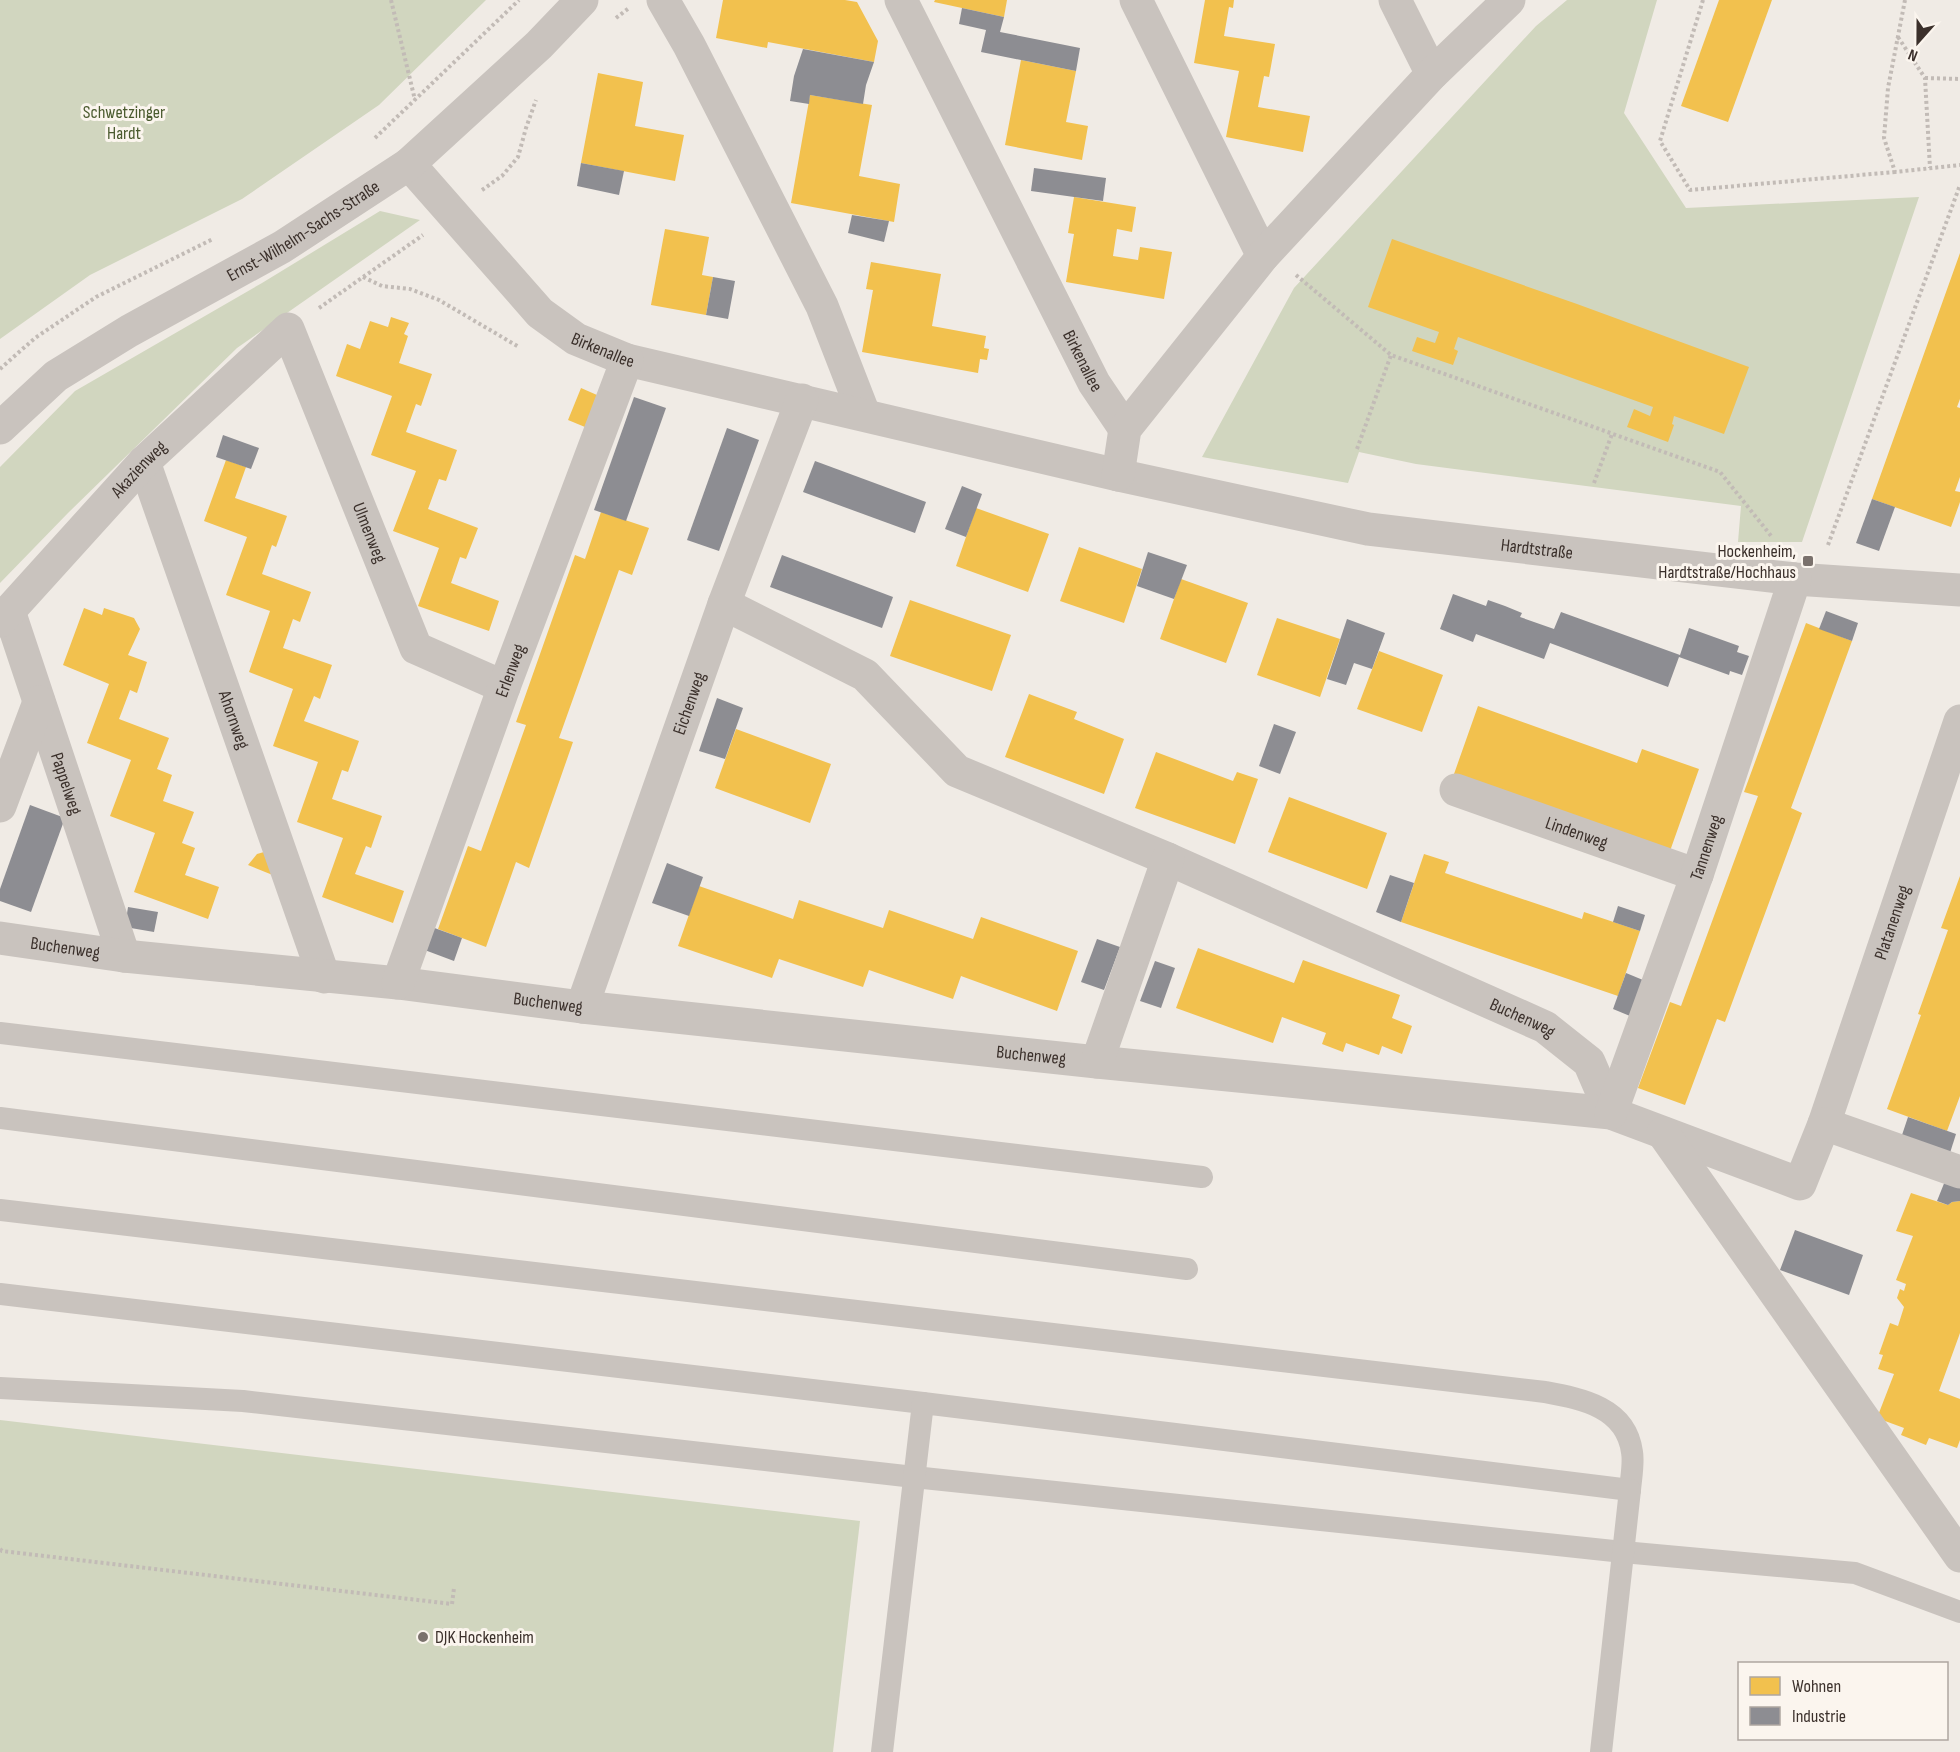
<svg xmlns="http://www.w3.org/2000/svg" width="1960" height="1752" viewBox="0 0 1960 1752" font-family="'Sofia Sans Condensed',sans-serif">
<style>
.green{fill:#d1d6bf}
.homes{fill:#f2c14e}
.industry{fill:#8d8d92}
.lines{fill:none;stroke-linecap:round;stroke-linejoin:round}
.path{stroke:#c2bbb6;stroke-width:4;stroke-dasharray:3 3;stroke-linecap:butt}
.lane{stroke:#c9c3be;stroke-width:22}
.street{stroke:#c9c3be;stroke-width:33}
.poi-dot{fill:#7a716c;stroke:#fbf5ee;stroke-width:2}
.labels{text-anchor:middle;stroke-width:6;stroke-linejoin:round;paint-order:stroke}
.park-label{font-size:18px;fill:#4a5a2e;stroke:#fbf5ee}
.street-label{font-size:18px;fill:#3b302b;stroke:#fbf5ee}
.poi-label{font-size:18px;fill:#3b302b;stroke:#fbf5ee;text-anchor:end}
</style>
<rect width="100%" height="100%" fill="#f0ebe5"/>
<g class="green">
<path d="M0,0H486L379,105L242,199L90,275L0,339Z"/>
<path d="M1567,0H1657L1624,113L1686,208L1919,197L1802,542H1738L1741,506L1416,464L1359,452L1348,483L1202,457L1294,288L1536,26Z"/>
<path d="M380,211L420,220L237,348L68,513L0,583V467L75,391L262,283Z"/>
<path d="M0,1420L860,1521L833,1752H0Z"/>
</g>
<g class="homes">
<path d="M723,0H845L857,2L878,41L874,62L768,42L767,48L716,38Z"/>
<path d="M935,0H1007L1004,17L934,2Z"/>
<path d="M1205,0H1234L1233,8L1229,7L1224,36L1275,44L1269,77L1264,76L1258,107L1310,116L1303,152L1226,137L1239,71L1194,63Z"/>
<path d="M1719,0H1772L1728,122L1681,106Z"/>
<path d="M1021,60L1076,71L1066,122L1088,126L1082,160L1005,145Z"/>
<path d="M598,73L643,82L635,126L684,135L675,181L581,163Z"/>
<path d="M810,95L872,105L859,176L900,184L894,222L791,203Z"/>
<path d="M1074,197L1136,207L1132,232L1117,229L1113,256L1138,260L1140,247L1172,252L1164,299L1066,282L1074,234L1068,233Z"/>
<path d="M665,229L709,237L702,275L713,277L706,315L651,305Z"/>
<path d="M1392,239L1577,304L1749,367L1724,434L1674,416L1672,424L1674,425L1668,442L1627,427L1634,409L1650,416L1653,407L1458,337L1454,349L1458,351L1453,365L1412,351L1417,337L1435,343L1439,332L1368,307Z"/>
<path d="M1960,253V399L1957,407L1960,408V477L1955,491L1960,492V502L1951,527L1872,499Z"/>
<path d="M871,262L941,274L932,326L986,336L984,348L989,349L987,360L980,359L978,373L862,352L873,290L866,289Z"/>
<path d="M391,317L409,323L404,334L408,336L399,363L432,374L421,406L416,404L406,432L457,450L446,481L439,479L428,509L478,528L466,559L460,557L451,583L499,601L489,631L418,606L439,548L393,531L416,471L371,455L392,396L336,376L347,344L360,349L370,321L388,327Z"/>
<path d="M581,388L597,395L585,427L568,420Z"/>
<path d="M226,460L246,467L235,498L287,516L276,547L272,545L262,574L311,592L300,622L293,619L283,648L332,665L320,699L314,696L304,721L359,741L348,772L342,770L332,799L382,816L371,848L366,846L355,874L404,891L393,923L322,897L343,838L297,822L318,762L273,746L293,689L249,672L270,611L226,595L247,537L204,521Z"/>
<path d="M976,508L1049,534L1028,592L956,566Z"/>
<path d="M601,512L649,528L632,575L619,570L559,738L573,742L529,868L516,862L486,947L438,929L468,846L481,851L526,725L516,722L575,555L585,559Z"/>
<path d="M1079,547L1142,569L1124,623L1060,601Z"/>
<path d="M1181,579L1248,603L1226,663L1160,639Z"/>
<path d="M910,600L1011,635L992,691L890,656Z"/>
<path d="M84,608L102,615L104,608L134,618L140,629L128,655L147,662L137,693L130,690L119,719L169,738L157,769L172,775L163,801L194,812L182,843L195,848L185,875L219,887L208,919L134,892L155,833L110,816L131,760L87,743L109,684L63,665Z"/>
<path d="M1277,618L1340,639L1320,697L1257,675Z"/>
<path d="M1806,623L1852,641L1791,808L1802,813L1725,1022L1717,1019L1685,1105L1638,1088L1670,1002L1681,1006L1758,796L1744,792Z"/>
<path d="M1379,651L1443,675L1422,732L1357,709Z"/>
<path d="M1029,694L1077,712L1074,719L1124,739L1104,794L1005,757Z"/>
<path d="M1478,706L1637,763L1642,749L1699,769L1670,851L1454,774Z"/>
<path d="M736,729L831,764L810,823L715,788Z"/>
<path d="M1156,752L1233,781L1237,772L1258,779L1235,844L1135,808Z"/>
<path d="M1289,797L1387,833L1367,889L1268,852Z"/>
<path d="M271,850L280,878L248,865L257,854Z"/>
<path d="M1424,854L1449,862L1445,873L1582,919L1584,912L1640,931L1618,996L1401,922Z"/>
<path d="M1960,876V1096L1947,1131L1887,1109L1921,1015L1918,1014L1948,930L1941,928Z"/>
<path d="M699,886L793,919L799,900L883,928L889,910L973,939L981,917L1078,951L1057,1011L961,976L953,999L869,970L863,987L779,959L772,978L678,946Z"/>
<path d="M1198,948L1294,983L1303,960L1400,995L1392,1018L1412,1026L1402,1054L1382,1046L1379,1055L1346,1043L1343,1052L1322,1044L1326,1033L1282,1017L1273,1043L1176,1008Z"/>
<path d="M1911,1193L1948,1205L1952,1202L1960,1201V1333L1939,1391L1960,1399V1440L1957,1448L1929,1438L1926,1445L1901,1435L1904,1428L1877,1418L1894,1374L1878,1369L1883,1355L1879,1354L1890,1323L1898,1326L1904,1307L1897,1298L1900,1289L1904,1291L1906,1284L1896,1280L1913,1236L1896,1231Z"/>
</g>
<g class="industry">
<path d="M962,8L1004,17L1000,32L1080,48L1076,71L981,52L986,30L959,24Z"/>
<path d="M803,49L874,62L866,85L863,104L810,95L809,104L790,101L794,76Z"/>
<path d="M581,163L624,171L619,195L577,186Z"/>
<path d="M1034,168L1106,178L1103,201L1031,191Z"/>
<path d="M852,215L889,221L884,242L848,233Z"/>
<path d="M713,277L735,281L728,319L706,315Z"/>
<path d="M634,397L666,408L626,521L594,510Z"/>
<path d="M727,428L759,440L719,551L687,540Z"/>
<path d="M223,435L259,448L251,469L216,457Z"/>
<path d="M815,461L926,502L915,533L803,492Z"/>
<path d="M962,486L982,494L966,537L945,529Z"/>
<path d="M1872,499L1895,507L1879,551L1856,543Z"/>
<path d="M1148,552L1187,565L1174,599L1137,586Z"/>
<path d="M782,555L893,597L882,628L770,587Z"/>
<path d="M1453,594L1486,606L1488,600L1505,606L1522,613L1520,617L1554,629L1561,612L1680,655L1689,628L1739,646L1737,652L1749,656L1742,675L1730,671L1729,675L1679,657L1668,687L1550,643L1544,659L1476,634L1473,642L1440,629Z"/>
<path d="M1826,611L1858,623L1852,641L1819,629Z"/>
<path d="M1347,619L1385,633L1372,669L1354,663L1346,685L1327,679Z"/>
<path d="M717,698L743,708L725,759L699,751Z"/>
<path d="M1274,724L1296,732L1280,774L1259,766Z"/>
<path d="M30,805L65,818L31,912L0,901V889Z"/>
<path d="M667,863L703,877L689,916L652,903Z"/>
<path d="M1390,875L1414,883L1401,922L1376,912Z"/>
<path d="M1618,906L1645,915L1640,931L1613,922Z"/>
<path d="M128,907L158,912L154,932L125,927Z"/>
<path d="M429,926L462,938L454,961L422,949Z"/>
<path d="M1097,939L1120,947L1104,990L1081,982Z"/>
<path d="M1155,961L1175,968L1161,1008L1140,1001Z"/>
<path d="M1626,973L1643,980L1630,1016L1613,1009Z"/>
<path d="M1908,1117L1956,1134L1950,1153L1902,1135Z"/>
<path d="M1945,1181L1960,1187V1201L1952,1202L1948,1205L1937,1201Z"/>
<path d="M1795,1230L1863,1255L1849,1295L1780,1270Z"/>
</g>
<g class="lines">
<g class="path">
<path d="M391,0L415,100"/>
<path d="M1703,0L1660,141L1690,190L1895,172"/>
<path d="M1905,0L1888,88L1884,138L1895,172L1960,165"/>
<path d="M616,18L629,8"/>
<path d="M1898,37L1925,78L1930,168"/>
<path d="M1925,78L1960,79"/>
<path d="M375,138L519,0"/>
<path d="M482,190L502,176L518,157L526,128L536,100"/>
<path d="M1296,275L1391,355L1720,472L1772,537"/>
<path d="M363,277L382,286L410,289L439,300L519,347"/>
<path d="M319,308L423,235"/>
<path d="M0,369L35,338L96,297L213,239"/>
<path d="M1357,449L1391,355"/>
<path d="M1594,483L1612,434"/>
<path d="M1828,545L1960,185"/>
<path d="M0,1549L2,1551L452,1604L454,1588"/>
</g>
<g class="lane">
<path d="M0,1033L1202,1177"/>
<path d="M0,1118L1187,1269"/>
<path d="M0,1210L1545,1392C1582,1399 1626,1407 1632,1452C1634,1463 1631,1478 1630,1490"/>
<path d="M0,1294L923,1403"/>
<path d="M0,1388L243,1401L914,1477L1623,1552L1855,1573L1960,1612"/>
<path d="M882,1752L923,1403L1630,1490L1601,1752"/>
</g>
<g class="street">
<path d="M663,0L689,45L822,306L864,414"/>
<path id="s1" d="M901,0L1094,383L1125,429"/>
<path d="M1136,0L1263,256"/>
<path d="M1395,0L1432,74"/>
<path id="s2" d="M409,164L540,313L576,339L627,360L1118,475L1368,529L1795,579L1960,590"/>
<path id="s3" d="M0,428L56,376L129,331L282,247L409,164L539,45L582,0"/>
<path id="s4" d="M144,462L324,977"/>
<path d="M1118,475L1125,429L1263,256L1432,74L1509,0"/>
<path id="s5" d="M724,604L865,675L957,771L1168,859L1545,1027L1589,1062L1611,1113"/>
<path id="s6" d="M9,611L124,956"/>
<path id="s7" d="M0,621L144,462L288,329L416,648L504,687"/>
<path id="s8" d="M1456,790L1697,875"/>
<path d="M0,806L39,702"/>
<path id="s9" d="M0,938L124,956L398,983L582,1007L1097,1062L1611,1113L1800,1184L1824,1124L1960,721"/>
<path id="s10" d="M398,983L504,687L627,360"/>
<path id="s11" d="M582,1007L724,604L802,400"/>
<path d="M1097,1062L1168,859"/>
<path id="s12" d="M1611,1113L1697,875L1795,579"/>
<path d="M1824,1124L1960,1172"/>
<path d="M1663,1133L1960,1556"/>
</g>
</g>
<g class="poi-dot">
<rect x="1802" y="555" width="12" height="12" rx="3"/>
<circle cx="423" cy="1637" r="6"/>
</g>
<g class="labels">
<g class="park-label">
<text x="124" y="118">Schwetzinger<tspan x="124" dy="21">Hardt</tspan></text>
</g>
<g class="street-label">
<text dy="6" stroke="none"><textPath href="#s3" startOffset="363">Ernst-Wilhelm-Sachs-Straße</textPath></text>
<text dy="6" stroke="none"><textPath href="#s2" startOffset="272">Birkenallee</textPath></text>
<text dy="6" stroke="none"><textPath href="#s1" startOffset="404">Birkenallee</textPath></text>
<text dy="6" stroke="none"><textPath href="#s7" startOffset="206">Akazienweg</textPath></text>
<text dy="6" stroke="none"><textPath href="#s7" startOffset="630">Ulmenweg</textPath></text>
<text dy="6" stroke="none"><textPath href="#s2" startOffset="1228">Hardtstraße</textPath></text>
<text dy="6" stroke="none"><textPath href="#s10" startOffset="332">Erlenweg</textPath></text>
<text dy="6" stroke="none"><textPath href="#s11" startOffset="322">Eichenweg</textPath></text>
<text dy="6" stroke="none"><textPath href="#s4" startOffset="273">Ahornweg</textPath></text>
<text dy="6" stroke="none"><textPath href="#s6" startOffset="182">Pappelweg</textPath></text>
<text dy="6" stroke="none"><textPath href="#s8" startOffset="128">Lindenweg</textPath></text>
<text dy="6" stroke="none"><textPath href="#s12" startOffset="282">Tannenweg</textPath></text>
<text dy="6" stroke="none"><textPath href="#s9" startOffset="2100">Platanenweg</textPath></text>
<text dy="6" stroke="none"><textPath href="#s9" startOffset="66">Buchenweg</textPath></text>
<text dy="6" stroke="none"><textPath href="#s9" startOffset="552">Buchenweg</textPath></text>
<text dy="6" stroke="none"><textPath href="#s5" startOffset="908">Buchenweg</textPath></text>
<text dy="6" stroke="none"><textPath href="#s9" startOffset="1038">Buchenweg</textPath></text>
</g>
<g class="poi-label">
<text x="1796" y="557">Hockenheim,<tspan x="1796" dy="21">Hardtstraße/Hochhaus</tspan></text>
<text x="435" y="1643" text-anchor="start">DJK Hockenheim</text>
</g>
</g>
<rect x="1738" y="1662" width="210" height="78" fill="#fbf5ee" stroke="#aea6a0" stroke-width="1.5"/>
<rect x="1750" y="1677" width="30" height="18" fill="#f2c14e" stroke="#aea6a0" stroke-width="1.5"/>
<text x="1792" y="1692" font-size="18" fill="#3b302b">Wohnen</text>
<rect x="1750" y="1707" width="30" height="18" fill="#8d8d92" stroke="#aea6a0" stroke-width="1.5"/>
<text x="1792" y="1722" font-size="18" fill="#3b302b">Industrie</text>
<g transform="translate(1918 42) rotate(201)" stroke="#fbf5ee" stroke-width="4.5" paint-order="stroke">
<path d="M0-4.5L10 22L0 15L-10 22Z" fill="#3b302b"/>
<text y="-9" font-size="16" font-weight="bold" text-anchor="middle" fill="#3b302b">N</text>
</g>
</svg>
